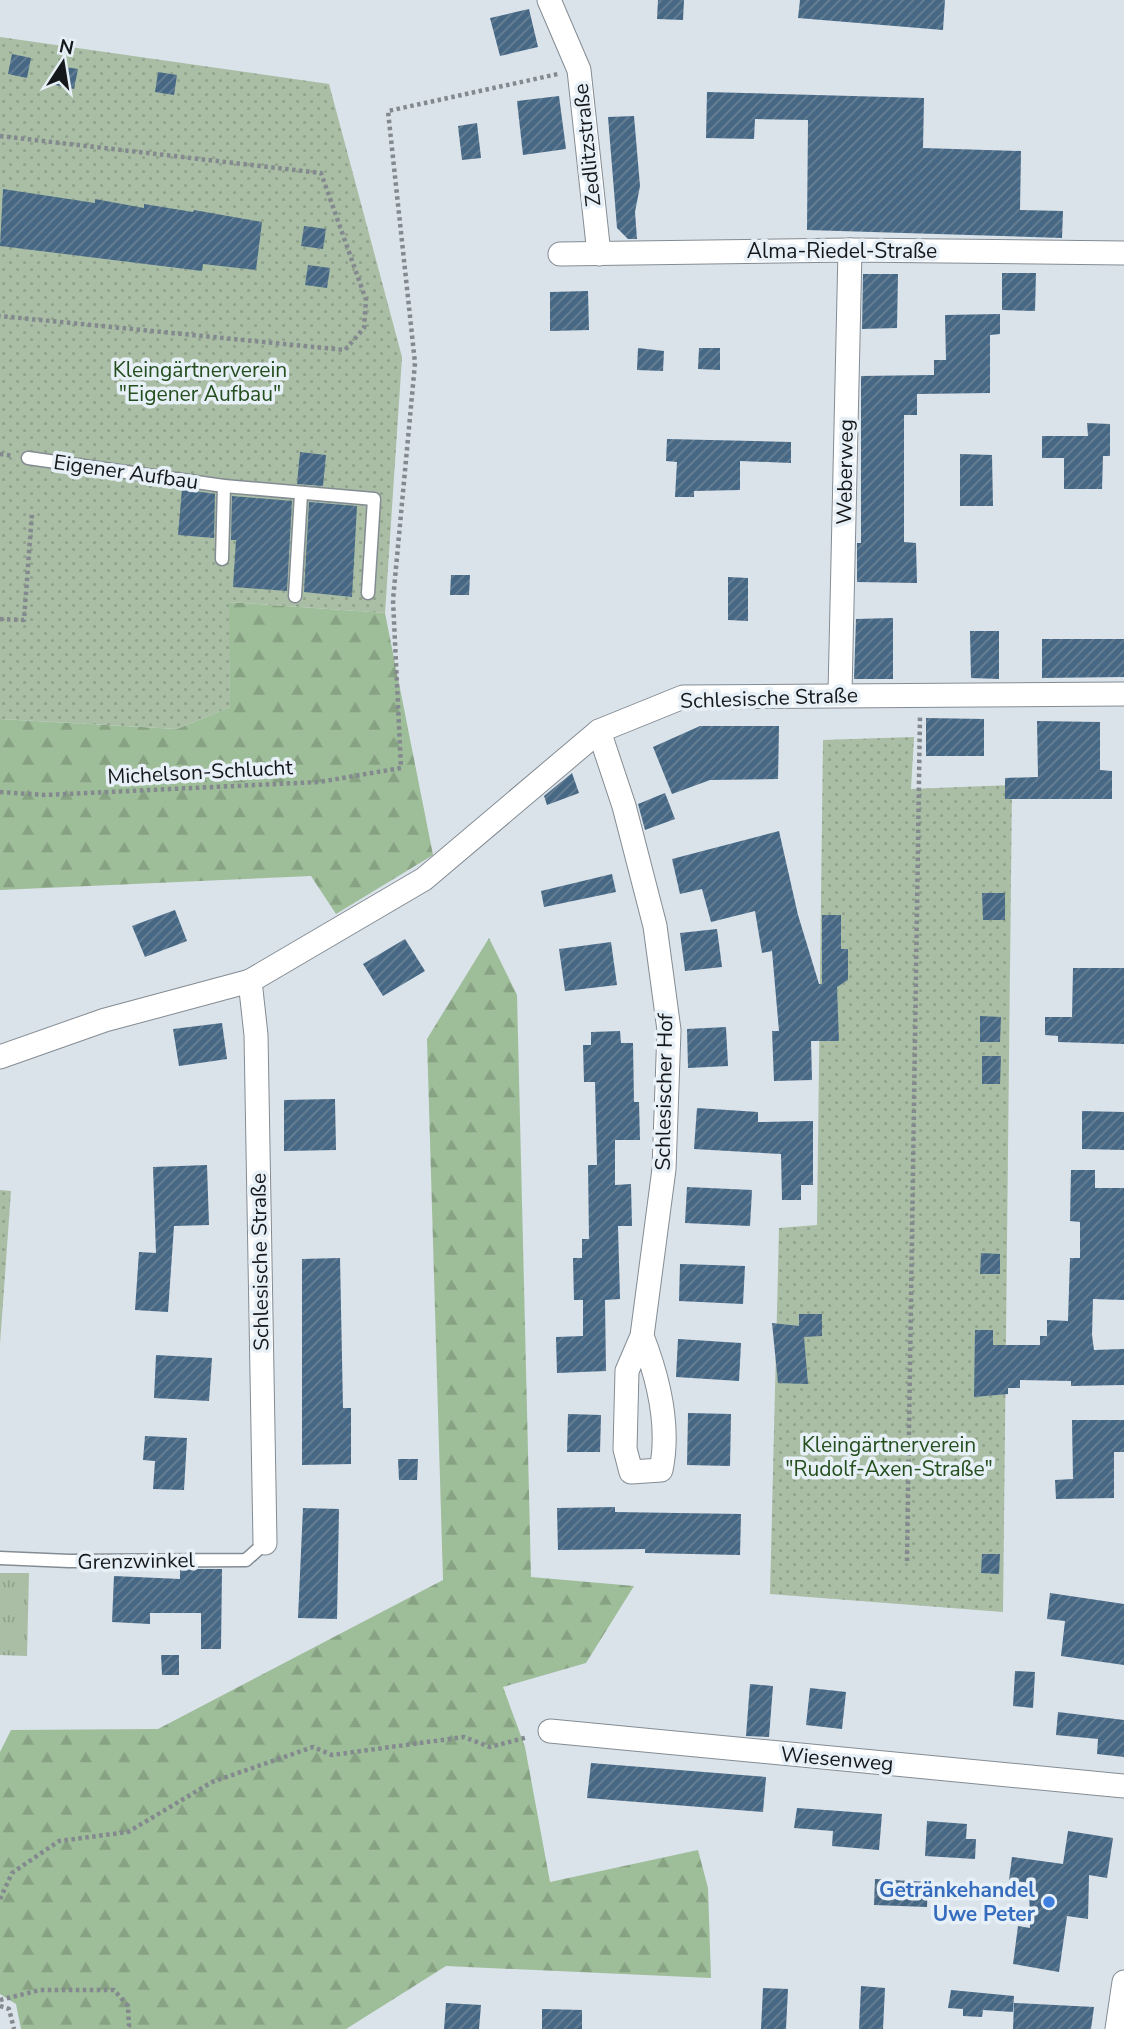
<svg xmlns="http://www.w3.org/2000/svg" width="1124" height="2029" viewBox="0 0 1124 2029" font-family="'Nunito Sans',sans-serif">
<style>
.grass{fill:url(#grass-tufts)}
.forest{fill:url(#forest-firs)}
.garden{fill:url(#garden-dots)}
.building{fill:url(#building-hatch)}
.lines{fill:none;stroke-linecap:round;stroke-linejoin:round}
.lane-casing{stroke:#848c93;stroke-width:15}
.street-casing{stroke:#848c93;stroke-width:25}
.path{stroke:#83898e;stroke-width:4.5;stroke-dasharray:3.5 3.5;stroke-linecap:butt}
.lane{stroke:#fff;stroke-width:12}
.street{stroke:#fff;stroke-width:23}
.shop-dot{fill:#3f7fe0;stroke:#e7f0f7;stroke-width:2.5}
.labels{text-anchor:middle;stroke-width:7;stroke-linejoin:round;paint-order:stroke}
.street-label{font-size:21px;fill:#16191b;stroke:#e7f0f7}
.park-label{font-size:21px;fill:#244e1d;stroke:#e7f0f7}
.shop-label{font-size:21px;font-weight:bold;fill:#366cbe;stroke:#e7f0f7;text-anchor:end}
</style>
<defs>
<pattern id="grass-tufts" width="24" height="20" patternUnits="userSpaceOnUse" patternTransform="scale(1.75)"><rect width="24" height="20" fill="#a9bea5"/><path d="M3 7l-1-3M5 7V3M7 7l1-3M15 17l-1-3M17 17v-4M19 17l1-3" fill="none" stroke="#91a38d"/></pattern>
<pattern id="forest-firs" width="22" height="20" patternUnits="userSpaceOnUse" patternTransform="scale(1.75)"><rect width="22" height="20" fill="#9ebd99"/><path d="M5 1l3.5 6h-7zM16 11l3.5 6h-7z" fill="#87a283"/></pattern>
<pattern id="garden-dots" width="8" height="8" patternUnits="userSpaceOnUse" patternTransform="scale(1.75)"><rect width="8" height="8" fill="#a9bea5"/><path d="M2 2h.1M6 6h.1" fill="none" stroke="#91a38d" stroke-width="1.8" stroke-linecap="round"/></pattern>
<pattern id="building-hatch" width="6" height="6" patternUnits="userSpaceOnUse" patternTransform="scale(1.75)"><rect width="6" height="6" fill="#476885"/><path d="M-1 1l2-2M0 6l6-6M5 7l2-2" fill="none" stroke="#698195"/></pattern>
</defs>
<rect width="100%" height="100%" fill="#dae2ea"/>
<path class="grass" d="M0,1573H29L27,1656L0,1655Z"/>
<g class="forest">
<path d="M228,602L385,613L433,855L336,914L311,876L0,890V719L177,729L230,707Z"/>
<path d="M489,938L517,995L531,1577L634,1586L586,1663L503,1687L525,1747L550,1882L698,1850L708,1888L711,1978L446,1966L346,2029H21L16,2004L0,1994V1752L11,1730L158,1729L443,1580L427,1039Z"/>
</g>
<g class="garden">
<path d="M0,37L329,84L402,357L385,613L229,602L230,707L177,729L0,719Z"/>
<path d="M914,737L911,789L1012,785L1003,1612L770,1594L779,1228L817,1225L823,740Z"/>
<path d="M0,1190L11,1191L0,1344Z"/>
</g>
<g class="building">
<path d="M658,0H684L683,20L657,19Z"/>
<path d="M800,0H945L943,30L798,18Z"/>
<path d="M529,9L538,47L500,56L490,18Z"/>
<path d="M12,54L31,58L27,78L8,74Z"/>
<path d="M59,66L78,69L74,89L55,85Z"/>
<path d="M158,72L177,75L174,95L155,92Z"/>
<path d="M707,92L924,98L923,148L1021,151L1020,210L1063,211L1062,238L807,230L808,120L755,119L754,139L706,138Z"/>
<path d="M559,96L566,149L523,155L517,101Z"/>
<path d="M634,116L640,186L635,212L637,239H628L617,228L608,117Z"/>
<path d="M477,123L481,158L462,160L458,126Z"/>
<path d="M3,189L95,203V199L144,208V204L193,212L194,210L262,222L256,270L203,264L202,271L0,246Z"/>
<path d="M304,226L326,229L323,249L301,246Z"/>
<path d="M308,265L330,268L327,288L305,285Z"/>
<path d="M1002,273H1036L1035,311L1002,310Z"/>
<path d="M863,274H898L897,328L862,329Z"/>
<path d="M588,291L589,330L550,331V292Z"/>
<path d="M1000,314V334L990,335V393L917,394V415H904V542L916,543L917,583L857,582V543H861V376L934,375V360H946L945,315Z"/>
<path d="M638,348L664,351L663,371L637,370Z"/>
<path d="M699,348H720V370L698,369Z"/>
<path d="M1087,423L1110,424V456H1103L1102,489H1064V458H1042V436H1088Z"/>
<path d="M667,439L791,442V463L740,461V490L694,491V497H675L677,462L666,461Z"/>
<path d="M300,452L326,455L323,486L297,484Z"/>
<path d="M960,454L992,455L993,506H960Z"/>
<path d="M182,489L215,494L214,538L178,535Z"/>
<path d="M232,496L292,501L287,591L233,587L236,540H231Z"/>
<path d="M309,502L357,506L352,597L304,592Z"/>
<path d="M451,575H470L469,595H450Z"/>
<path d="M728,577L748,578V621L728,620Z"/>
<path d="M893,618V679H854L856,619Z"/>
<path d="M970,631H999V679L971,678Z"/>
<path d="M1042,639H1124V677L1042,678Z"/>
<path d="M926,718L984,719V756H926Z"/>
<path d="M1037,721L1100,722V770L1112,771V799H1005V778L1038,777Z"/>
<path d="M700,726H779L778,779L710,780L672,794L653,747Z"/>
<path d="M572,773L579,793L547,805L544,796Z"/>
<path d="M665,793L675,819L645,830L638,804Z"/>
<path d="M779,831L798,915L819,984H822V915H841V949H848V980L837,987L839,1041H811L812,1080L774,1081L772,1031H779L772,951L762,953L755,911L711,922L702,889L680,894L672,859Z"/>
<path d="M612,874L616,892L544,907L541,891Z"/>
<path d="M982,893H1005V920H983Z"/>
<path d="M175,910L187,941L145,957L132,926Z"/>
<path d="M717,929L722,967L685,971L680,933Z"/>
<path d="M405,939L425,971L383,996L363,964Z"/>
<path d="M611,942L617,985L565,991L559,949Z"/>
<path d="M1073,968H1124V1044L1058,1042V1036L1045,1035V1017H1072Z"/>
<path d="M980,1016L1001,1017L1000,1042H980Z"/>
<path d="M222,1023L227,1059L179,1066L173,1029Z"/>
<path d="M726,1027L728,1066L688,1068L687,1029Z"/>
<path d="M620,1031L621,1043H633L634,1102H639L640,1140H615V1185L631,1184L632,1226H618L620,1299L605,1300L606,1371L557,1373L556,1337L583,1336V1300H574L573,1258H582V1239H589L588,1165H597L595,1082H584L583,1045H591V1032Z"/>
<path d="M982,1056H1001L1000,1084H982Z"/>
<path d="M335,1099L336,1150L284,1151V1100Z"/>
<path d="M697,1108L758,1112V1122L813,1121V1185H801V1200H782L781,1154L694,1149Z"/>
<path d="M1082,1111L1124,1112V1150L1082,1149Z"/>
<path d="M207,1165L209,1225L174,1226L168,1312L135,1310L139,1252L156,1253L153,1167Z"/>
<path d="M1071,1170H1095V1188H1124V1300L1093,1299L1092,1335L1094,1350L1124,1349V1385L1071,1386V1381L1020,1380V1388H1008V1394L974,1397L975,1330H993V1345H1040V1336H1047V1320L1068,1321L1070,1258H1080V1222L1070,1221Z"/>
<path d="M687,1187L752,1190L750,1226L685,1223Z"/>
<path d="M981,1253L1000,1254V1274H980Z"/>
<path d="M340,1258L343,1408H351V1464L302,1465V1259Z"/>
<path d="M680,1264L745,1266L743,1304L679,1301Z"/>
<path d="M799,1314H822V1336L804,1337L808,1384L778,1383L772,1323L799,1326Z"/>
<path d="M678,1339L741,1343L739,1381L676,1377Z"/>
<path d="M156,1355L212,1358L209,1401L154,1398Z"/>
<path d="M688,1413L731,1414L730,1466L687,1465Z"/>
<path d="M568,1414L601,1415L600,1452H567Z"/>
<path d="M1072,1420H1124V1452H1114V1498L1056,1499L1055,1480L1073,1479Z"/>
<path d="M145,1436L187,1438L184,1490L153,1489L155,1461L143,1460Z"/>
<path d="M398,1459H418L417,1480H399Z"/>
<path d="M615,1507V1512L741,1514L740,1555L645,1553V1549L558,1550L557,1508Z"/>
<path d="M303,1508L339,1509L337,1619L298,1618Z"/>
<path d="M982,1554H1000L999,1574L981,1573Z"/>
<path d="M180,1569H222L221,1649H201V1613H150V1624L112,1622L114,1576L180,1579Z"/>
<path d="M1050,1593L1124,1604V1665L1061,1656L1065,1621L1047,1619Z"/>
<path d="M161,1655H179V1675H162Z"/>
<path d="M1015,1671L1035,1672L1033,1708L1013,1706Z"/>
<path d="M750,1684L773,1686L769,1737L746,1736Z"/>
<path d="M810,1688L846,1692L842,1729L806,1725Z"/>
<path d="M1058,1712L1124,1720V1757L1097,1754L1098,1739L1056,1735Z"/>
<path d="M591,1763L766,1777L763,1812L587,1798Z"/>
<path d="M797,1808L882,1814L879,1850L832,1846L833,1831L794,1828Z"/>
<path d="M927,1821L967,1824L966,1839H976L975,1859L925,1856Z"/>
<path d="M1068,1831L1113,1838L1107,1878L1089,1875L1088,1919L1067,1916L1059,1972L1013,1964L1018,1926L1030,1928L1029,1883L1009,1880L1012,1857L1063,1864Z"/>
<path d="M875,1879L928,1882L927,1907L874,1905Z"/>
<path d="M861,1986L885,1988L883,2029H859Z"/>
<path d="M763,1988L788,1989L786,2029H761Z"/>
<path d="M951,1990L1014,1996L1013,2012L983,2010L982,2017L963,2016V2009L948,2008Z"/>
<path d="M446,2003L481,2005L479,2029H444Z"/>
<path d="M1014,2003L1094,2007L1091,2029H1013Z"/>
<path d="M542,2009L582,2010V2029H542Z"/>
</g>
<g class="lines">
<defs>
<g id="lane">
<path d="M28,458L224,486L374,499L368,593"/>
<path d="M222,559L224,486"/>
<path d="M295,596L301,494"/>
<path d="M0,1558L69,1561L246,1560L265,1543"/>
</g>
<g id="street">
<path d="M549,0L579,70L599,254"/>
<path d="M560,254L850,250L1124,253"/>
<path d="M840,693L850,250"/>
<path d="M599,731L624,806L655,926L669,1030L664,1169L642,1336L627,1371L625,1449L631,1472L661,1470C670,1427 658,1377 642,1336"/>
<path d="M0,1057L105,1020L250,981"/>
<path d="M265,1543L256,1035L250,981L424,879L599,731L683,697L1124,694"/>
<path d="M550,1731L1124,1786"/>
<path d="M1117,2029L1124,1982"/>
</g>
</defs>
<use href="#lane" class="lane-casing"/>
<use href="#street" class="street-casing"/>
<g class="path">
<path d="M0,136L321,173L366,300L364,328L345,350L0,316"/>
<path d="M0,454L13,456"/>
<path d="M0,619L24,620L32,513"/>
<path d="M0,792L45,795L319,782L401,768L393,600L415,363L388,111L558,74"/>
<path d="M907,1561L920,715"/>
<path d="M0,1899L12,1873L59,1841L128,1832L212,1782L313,1747L332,1755L464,1737L490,1747L528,1737"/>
<path d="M0,2000L40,1990H114L128,2006L129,2026L127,2029"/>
<path d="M0,2006L9,2009L14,2029"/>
</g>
<use href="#lane" class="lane"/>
<use href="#street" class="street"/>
</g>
<circle class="shop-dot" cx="1049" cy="1902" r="7"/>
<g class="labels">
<g class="street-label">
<text transform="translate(587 145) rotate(-96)" y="7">Zedlitzstraße</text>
<text x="842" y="258">Alma-Riedel-Straße</text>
<text transform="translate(126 472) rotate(8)" y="7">Eigener Aufbau</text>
<text transform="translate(845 472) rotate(-89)" y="7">Weberweg</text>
<text transform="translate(769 698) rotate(-2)" y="7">Schlesische Straße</text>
<text transform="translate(200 772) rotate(-3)" y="7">Michelson-Schlucht</text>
<text transform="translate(664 1092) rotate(-89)" y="7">Schlesischer Hof</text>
<text transform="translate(260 1262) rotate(-91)" y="7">Schlesische Straße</text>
<text transform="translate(136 1561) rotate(-1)" y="7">Grenzwinkel</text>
<text transform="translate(837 1759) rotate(5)" y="7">Wiesenweg</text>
</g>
<g class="park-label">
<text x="200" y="377">Kleingärtnerverein<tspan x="200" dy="24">"Eigener Aufbau"</tspan></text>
<text x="889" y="1452">Kleingärtnerverein<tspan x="889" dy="24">"Rudolf-Axen-Straße"</tspan></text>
</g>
<g class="shop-label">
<text x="1035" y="1897">Getränkehandel<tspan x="1035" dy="24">Uwe Peter</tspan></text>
</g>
</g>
<g transform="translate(63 63) rotate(12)" stroke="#e7f0f7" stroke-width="5" paint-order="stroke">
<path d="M0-5L12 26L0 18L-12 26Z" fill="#16191b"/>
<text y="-10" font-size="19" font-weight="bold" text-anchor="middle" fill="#16191b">N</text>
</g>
</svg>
